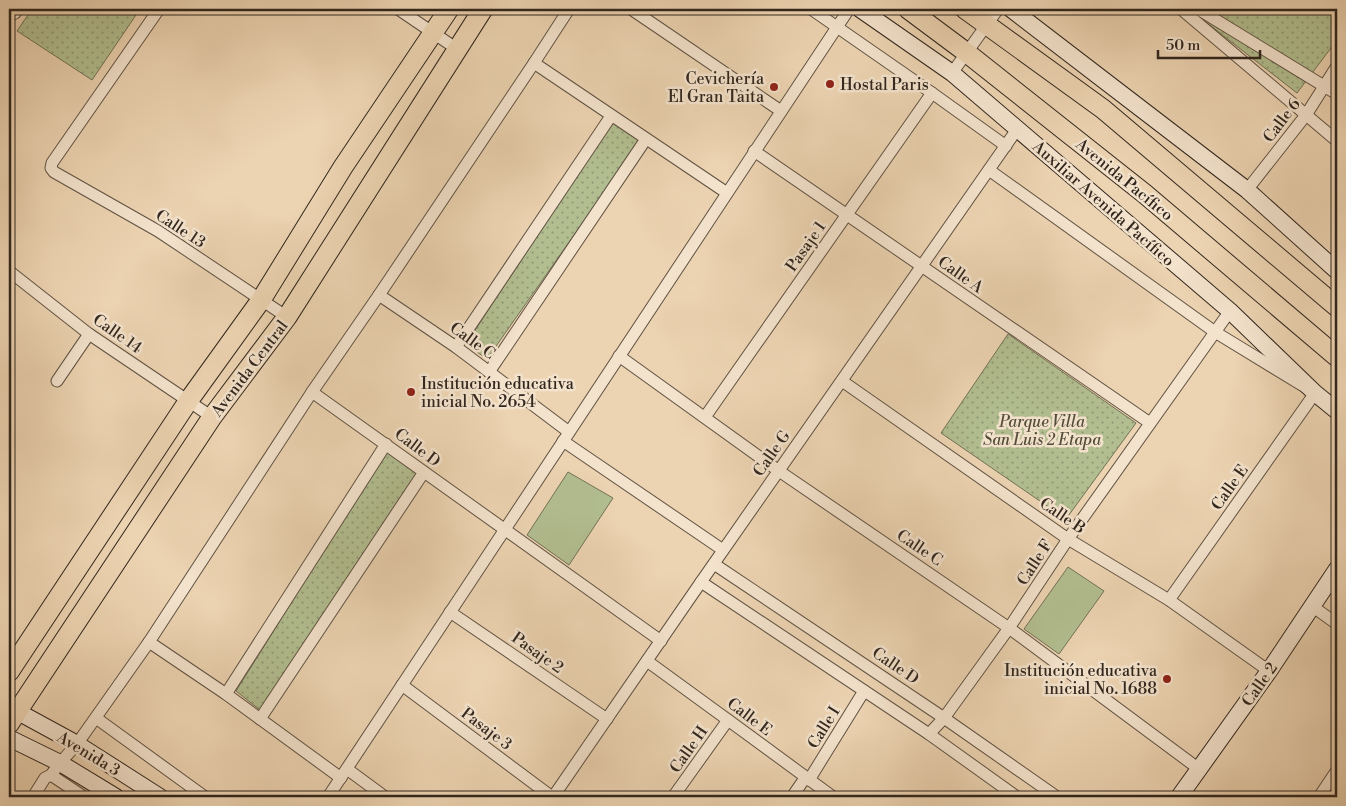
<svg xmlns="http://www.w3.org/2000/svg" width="1346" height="806" viewBox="0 0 1346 806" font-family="'Libre Bodoni',serif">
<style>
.park{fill:url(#park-dots);stroke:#727257}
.garden{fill:#b2be90;stroke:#727257}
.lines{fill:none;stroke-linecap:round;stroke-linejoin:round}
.minor-casing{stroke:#605243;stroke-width:13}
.secondary-casing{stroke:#32271e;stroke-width:18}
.primary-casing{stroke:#32271e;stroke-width:21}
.minor{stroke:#f3e2cc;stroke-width:11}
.secondary{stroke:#f3e2cc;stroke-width:16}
.primary{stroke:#ecd3b1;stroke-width:19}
.poi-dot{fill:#8f2418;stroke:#f3e2cc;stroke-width:2}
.labels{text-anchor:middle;stroke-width:5;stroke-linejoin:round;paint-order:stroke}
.poi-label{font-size:16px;fill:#32271e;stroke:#f3e2cc;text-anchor:end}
.street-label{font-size:16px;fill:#32271e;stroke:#f3e2cc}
.park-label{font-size:16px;font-style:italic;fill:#524d3a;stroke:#f3e2cc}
</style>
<defs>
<pattern id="park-dots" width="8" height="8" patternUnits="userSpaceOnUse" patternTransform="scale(1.25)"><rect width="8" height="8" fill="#b2be90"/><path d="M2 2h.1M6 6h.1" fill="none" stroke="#919a75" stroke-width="1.8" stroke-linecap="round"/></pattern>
</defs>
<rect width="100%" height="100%" fill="#ecd3b1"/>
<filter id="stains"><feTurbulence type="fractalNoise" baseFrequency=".004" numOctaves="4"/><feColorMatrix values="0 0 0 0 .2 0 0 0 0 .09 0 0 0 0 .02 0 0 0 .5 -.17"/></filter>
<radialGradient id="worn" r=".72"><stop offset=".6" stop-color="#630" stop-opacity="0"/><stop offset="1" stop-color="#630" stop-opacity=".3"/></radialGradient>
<g class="park">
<path d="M32,9H140L92,80L17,31Z"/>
<path d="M1189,9H1337V40L1297,93Z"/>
<path d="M612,122L640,141L487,359L466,344Z"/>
<path d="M1008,334L1136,423L1066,519L941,433Z"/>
<path d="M387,450L418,474L260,710L236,691Z"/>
</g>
<g class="garden">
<path d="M568,472L613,498L569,565L527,535Z"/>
<path d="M1068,567L1104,591L1059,654L1024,629Z"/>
</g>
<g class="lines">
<defs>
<g id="minor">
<path d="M159,9L52,163L51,168L54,172L158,231L287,317"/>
<path d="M398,9L457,49"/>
<path d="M631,9L781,111"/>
<path d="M811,9L932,93L1006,146"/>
<path d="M1181,9L1337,141"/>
<path d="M1198,9L1337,94"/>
<path d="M9,16L15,13L18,9"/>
<path d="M534,63L727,193"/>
<path d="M952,73L998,9"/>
<path d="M754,151L1150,423"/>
<path d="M989,170L1215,332L1315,393L1169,600"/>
<path d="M1247,190L1306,115L1337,66"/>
<path d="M9,271L89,334L212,417"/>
<path d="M379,295L456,347L569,432"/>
<path d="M456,347L611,116"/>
<path d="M619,356L779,471L1009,628L1199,769"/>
<path d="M489,372L646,139"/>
<path d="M57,381L89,334"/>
<path d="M842,381L1068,539L1169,600L1269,671"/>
<path d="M312,392L661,641"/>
<path d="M705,417L932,93"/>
<path d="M563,441L723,550"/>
<path d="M714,564L944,718L1057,797"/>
<path d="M701,582L929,734L1017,797"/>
<path d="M1312,606L1337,624"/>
<path d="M450,612L607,719"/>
<path d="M149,642L226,694L341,778"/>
<path d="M647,661L728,720L833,797"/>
<path d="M402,685L552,797"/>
<path d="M226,694L386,444"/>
<path d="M96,718L205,797"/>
<path d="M260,719L424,472"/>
<path d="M929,734L944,718L1009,628L1068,539L1230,311"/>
<path d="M347,769L385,797"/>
<path d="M51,775L84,797"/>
<path d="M809,780L864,691"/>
<path d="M33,797L45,778L51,775L60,763L77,744L149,642L312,392L379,295L534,63L569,9"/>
<path d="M328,797L849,9"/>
<path d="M553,797L701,582L1018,128"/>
<path d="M673,797L728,720"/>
<path d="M792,797L805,778"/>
<path d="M1319,797L1337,770"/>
</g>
<g id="secondary">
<path d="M860,9L952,73L1230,311L1315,393L1337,411"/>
<path d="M1011,9L1247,190L1337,271"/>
<path d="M9,707L77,744L160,797"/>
<path d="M9,738L60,763L116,797"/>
<path d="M1179,797L1269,671L1337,569"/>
</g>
<g id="primary">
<path d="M908,9L967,53L1145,194L1337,357"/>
<path d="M965,9L1103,109L1337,307"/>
<path d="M9,672L189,400L261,300L343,167L449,9"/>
<path d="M9,724L212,417L287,317L483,9"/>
</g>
</defs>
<use href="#minor" class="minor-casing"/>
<use href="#secondary" class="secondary-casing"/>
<use href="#primary" class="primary-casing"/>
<use href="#minor" class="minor"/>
<use href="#secondary" class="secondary"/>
<use href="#primary" class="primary"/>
</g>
<g class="poi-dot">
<circle cx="830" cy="84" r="5"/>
<circle cx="774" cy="87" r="5"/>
<circle cx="411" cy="392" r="5"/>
<circle cx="1167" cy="679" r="5"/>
</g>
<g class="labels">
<g class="poi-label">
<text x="764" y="84">Cevichería<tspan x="764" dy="18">El Gran Taita</tspan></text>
<text x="840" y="90" text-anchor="start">Hostal Paris</text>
<text x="421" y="389" text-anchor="start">Institución educativa<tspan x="421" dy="18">inicial No. 2654</tspan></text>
<text x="1157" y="676">Institución educativa<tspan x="1157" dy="18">inicial No. 1688</tspan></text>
</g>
<g class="street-label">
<text transform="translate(1281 120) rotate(-53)" y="6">Calle 6</text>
<text transform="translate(1125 179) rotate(39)" y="6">Avenida Pacífico</text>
<text transform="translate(1104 203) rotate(41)" y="6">Auxiliar Avenida Pacífico</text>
<text transform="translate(181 228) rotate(33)" y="6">Calle 13</text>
<text transform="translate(805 246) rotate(-55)" y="6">Pasaje 1</text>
<text transform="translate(961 274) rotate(35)" y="6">Calle A</text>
<text transform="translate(118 333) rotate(35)" y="6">Calle 14</text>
<text transform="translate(473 340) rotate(36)" y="6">Calle C</text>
<text transform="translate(249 368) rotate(-53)" y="6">Avenida Central</text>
<text transform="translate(418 447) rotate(37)" y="6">Calle D</text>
<text transform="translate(771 453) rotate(-55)" y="6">Calle G</text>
<text transform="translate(1229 487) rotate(-55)" y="6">Calle E</text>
<text transform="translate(1063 515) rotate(34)" y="6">Calle B</text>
<text transform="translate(920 547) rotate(34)" y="6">Calle C</text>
<text transform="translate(1034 562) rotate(-57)" y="6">Calle F</text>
<text transform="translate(538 652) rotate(35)" y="6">Pasaje 2</text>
<text transform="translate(896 665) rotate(34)" y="6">Calle D</text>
<text transform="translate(1259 684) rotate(-55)" y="6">Calle 2</text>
<text transform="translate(750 716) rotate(37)" y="6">Calle E</text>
<text transform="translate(823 727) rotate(-58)" y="6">Calle I</text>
<text transform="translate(487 728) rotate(37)" y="6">Pasaje 3</text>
<text transform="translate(688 749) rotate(-55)" y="6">Calle H</text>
<text transform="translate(89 753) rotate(31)" y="6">Avenida 3</text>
</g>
<g class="park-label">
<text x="1042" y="427">Parque Villa<tspan x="1042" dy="18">San Luis 2 Etapa</tspan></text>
</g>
</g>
<rect width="1346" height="806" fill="none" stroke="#ecd3b1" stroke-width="30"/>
<rect x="10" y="10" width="1326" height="786" fill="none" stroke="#32271e" stroke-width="2.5"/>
<rect x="15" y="15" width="1316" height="776" fill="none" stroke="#32271e"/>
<path d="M1158 50v8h102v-8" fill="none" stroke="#32271e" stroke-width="2.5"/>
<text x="1166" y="50" font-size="15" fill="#32271e" stroke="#f3e2cc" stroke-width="4" paint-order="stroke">50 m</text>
<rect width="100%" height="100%" filter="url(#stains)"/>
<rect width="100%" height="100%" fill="url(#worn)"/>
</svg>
